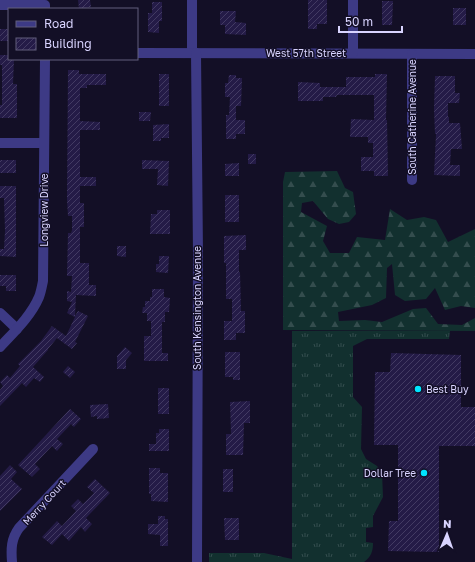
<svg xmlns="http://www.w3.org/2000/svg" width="475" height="562" viewBox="0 0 475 562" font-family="'Golos Text',sans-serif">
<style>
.grass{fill:url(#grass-tufts)}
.forest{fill:url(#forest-firs)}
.building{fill:url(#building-hatch)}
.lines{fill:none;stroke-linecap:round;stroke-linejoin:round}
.minor{stroke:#3d3a85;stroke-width:10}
.poi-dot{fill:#00e5ff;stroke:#130f26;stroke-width:1.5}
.labels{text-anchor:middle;stroke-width:3;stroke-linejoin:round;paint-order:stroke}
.street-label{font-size:10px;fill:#d9d4ff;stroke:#130f26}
.poi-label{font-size:10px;fill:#d9d4ff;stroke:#130f26;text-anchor:start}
</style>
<defs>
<pattern id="grass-tufts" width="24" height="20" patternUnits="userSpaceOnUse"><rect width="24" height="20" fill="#12302f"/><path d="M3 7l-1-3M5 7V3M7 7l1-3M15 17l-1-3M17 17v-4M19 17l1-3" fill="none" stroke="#344d4e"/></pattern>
<pattern id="forest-firs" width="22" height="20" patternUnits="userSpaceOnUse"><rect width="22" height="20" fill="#12302f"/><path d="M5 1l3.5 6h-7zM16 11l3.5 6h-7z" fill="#344d4e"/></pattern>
<pattern id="building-hatch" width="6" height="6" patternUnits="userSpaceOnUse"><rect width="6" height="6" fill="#241b47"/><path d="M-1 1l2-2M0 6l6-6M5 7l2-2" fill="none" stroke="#433b63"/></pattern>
</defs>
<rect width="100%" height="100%" fill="#130f26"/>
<path class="grass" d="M292,331H450L449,339H367L353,346V397L362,407L361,449L366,459L377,466L382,473L383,497L373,516V527L366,528V542L373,543C373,551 371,557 364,562H209V553H264L292,559Z"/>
<path class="forest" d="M337,171L345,188L353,192L356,214L349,222L339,224L328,219L313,201L302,203L301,212L327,226L323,241L330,253H349L357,237L385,240L390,209L407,220L424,217L436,220L448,242L475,229V308L461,306L445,310L435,288L426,299L405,301L395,295L392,264L387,268L386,298L372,305L338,312L339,321L365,320L382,322L413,309L426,308L438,324L462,325L475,318V331L283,330V182L285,172Z"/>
<g class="building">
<path d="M78,0H90L91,7L79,9Z"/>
<path d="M308,0H327V24H317V29H308Z"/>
<path d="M382,1H393L392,25H382Z"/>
<path d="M152,2H162V21H159V33L148,32V13H152Z"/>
<rect x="453" y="8" width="13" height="17"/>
<path d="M220,11H236L235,22L246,23V35L225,34V25H220Z"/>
<rect x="0" y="29" width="9" height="12"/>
<path d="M0,55H9V59H14L13,84H17V118H0V105H2V65H0Z"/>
<path d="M68,70H79V74H106V85H87V88H80V121L100,122V130H80V177H96V186H80V203H84V227H80V263H89V285H96V296L76,295L75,316L78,311L88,316L75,342L77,343L72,349L57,338L48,349V350L33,367L44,377L40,382L34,378L26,387L22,383L0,406V390L3,386L0,382L7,375L10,378L20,366L18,364L41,341L52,326L66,336L75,317L67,313L72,302L67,301V291L71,292L72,276H67L68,233H71L72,230V216H68L67,200Z"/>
<rect x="159" y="74" width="10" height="32"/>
<path d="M375,74H387L386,120H387L388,176H374V171H361V157H373V143H368V137H350L351,119L374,120V95H337L336,97H323V101H298V82L320,83V87H346V77H375Z"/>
<path d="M229,75H236V78H242L241,106H236V120H245V134H236V139H226V115H229L230,97H225V83H228Z"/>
<path d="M435,76H455V93H460L459,103H448V117H449V123H460L462,149H451L450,165H460V176L434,175L436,134H435L434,109Z"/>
<path d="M139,112H151L150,121H139Z"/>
<path d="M169,124V138H161V141H153V125Z"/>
<rect x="248" y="154" width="8" height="10"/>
<rect x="0" y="160" width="16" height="13"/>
<path d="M142,160L169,161L168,186L157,185L158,169H142Z"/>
<path d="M239,163V176H225V164Z"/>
<path d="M0,186H16V257L0,256V249H4L5,231L4,198H0Z"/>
<rect x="225" y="195" width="14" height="27"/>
<path d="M157,210H170V234H150L151,214H157Z"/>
<path d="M246,235V250H239V272H240L241,311H245V333H236V340H224V321H232V299H226V263H224V236Z"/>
<path d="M117,246H126V257L117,256Z"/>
<path d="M159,256H169L168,273L156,272V264H159Z"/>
<path d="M0,275H16V291H6V286H0Z"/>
<path d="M152,289H164V297L170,298L169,312H165V322H162V353H168V361H144V336H151V321H147V313H142L143,307H145V301H150V297H152Z"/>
<path d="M125,347L132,353L126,360V369H117V356Z"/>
<path d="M225,352H240V380H233V377H225Z"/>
<path d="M391,353L461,355V407H475V446H439V552L388,551L389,521H398V445H374L375,372H390Z"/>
<path d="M68,366L75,372L70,378L63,372Z"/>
<rect x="158" y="388" width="11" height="26"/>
<path d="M250,401V423H244L243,455H226V434H231L230,402Z"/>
<path d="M108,404L109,418L97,419V416L91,417L90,405Z"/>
<path d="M70,409L81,419L74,427L71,424L57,439L63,444L57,451L52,446L35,464L40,469L32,477L18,465Z"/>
<path d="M159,429H169V451H149V444H156V433H159Z"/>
<path d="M10,465L17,472L11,479L22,489L0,511V476Z"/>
<path d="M149,468H160V473H168V502L151,501V494H149Z"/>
<rect x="223" y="469" width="10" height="23"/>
<path d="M95,479L110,493L86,518L92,524L85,532L81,527L69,541L62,534L52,545L42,537L57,521L62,526L76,511L71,506L78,499L83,504L94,493L87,487Z"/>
<path d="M158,516H165V519H168V546H160V535L148,534V524H158Z"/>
<path d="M224,518H239V540H225Z"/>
</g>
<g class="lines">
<g class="minor">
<path d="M192,0V53"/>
<path d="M0,5H45V9"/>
<path d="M137,53L475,54"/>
<path d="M196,53L198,254L197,562"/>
<path d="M353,53V0"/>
<path d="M0,143H44"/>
<path d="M412,180V54"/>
<path d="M0,313L17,329"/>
<path d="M0,347C14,332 31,316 39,297C41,292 42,286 43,281L45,59"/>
<path d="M12,562C11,549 11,539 19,528L93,449"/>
</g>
</g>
<g class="poi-dot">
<circle cx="418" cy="389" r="4"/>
<circle cx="424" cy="473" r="4"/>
</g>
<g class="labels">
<g class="street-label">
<text x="306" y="57">West 57th Street</text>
<text transform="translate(412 117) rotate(-90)" y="4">South Catherine Avenue</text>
<text transform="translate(44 210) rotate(-90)" y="4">Longview Drive</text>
<text transform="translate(197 308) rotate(-90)" y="4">South Kensington Avenue</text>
<text transform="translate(44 502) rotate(-47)" y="4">Merry Court</text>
</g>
<g class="poi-label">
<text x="426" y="393">Best Buy</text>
<text x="416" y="477" text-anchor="end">Dollar Tree</text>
</g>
</g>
<rect x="8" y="8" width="130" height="52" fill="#130f26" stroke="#625e7d"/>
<rect x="16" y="21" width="20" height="6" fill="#3d3a85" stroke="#625e7d"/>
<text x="44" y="28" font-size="12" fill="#d9d4ff">Road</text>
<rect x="16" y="38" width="20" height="12" fill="url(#building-hatch)" stroke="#625e7d"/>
<text x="44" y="48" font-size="12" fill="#d9d4ff">Building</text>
<g transform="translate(447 534) rotate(2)" stroke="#130f26" stroke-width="3" paint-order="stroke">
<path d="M0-3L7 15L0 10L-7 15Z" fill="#d9d4ff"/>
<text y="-6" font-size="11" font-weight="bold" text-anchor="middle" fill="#d9d4ff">N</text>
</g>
<path d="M339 26v6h63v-6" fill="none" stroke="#d9d4ff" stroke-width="2"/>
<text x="345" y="26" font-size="12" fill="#d9d4ff" stroke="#130f26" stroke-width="3" paint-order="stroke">50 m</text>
</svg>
